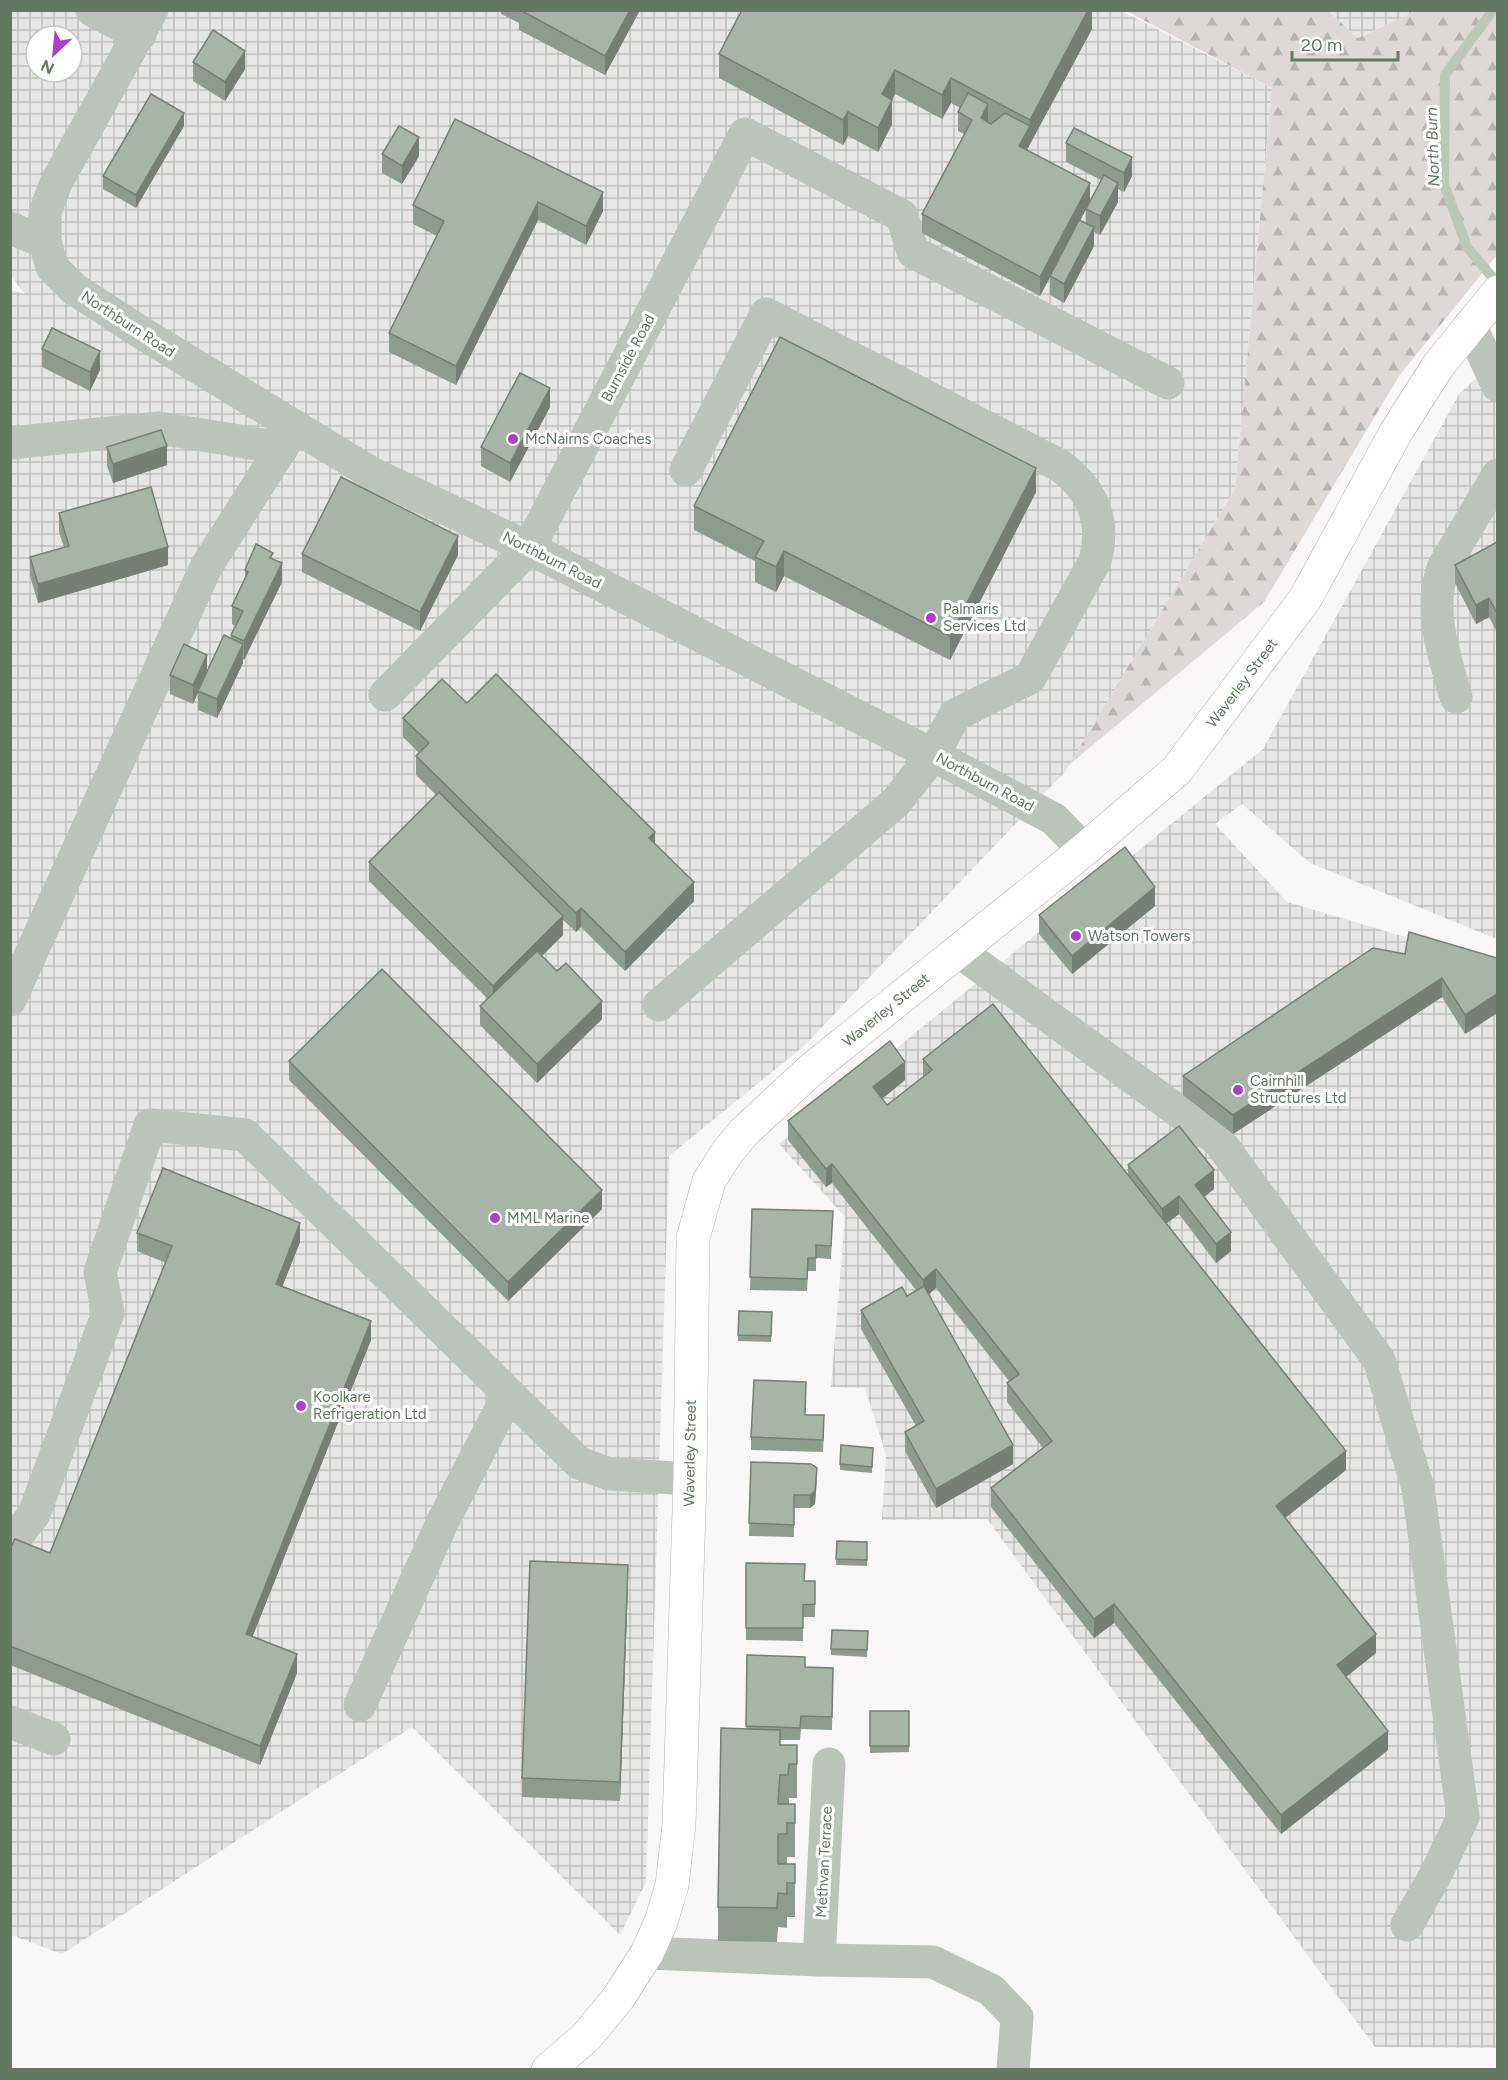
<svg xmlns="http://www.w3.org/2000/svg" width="1508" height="2080" viewBox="0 0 1508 2080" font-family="Figtree,sans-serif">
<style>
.industrial{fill:url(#industrial-grid);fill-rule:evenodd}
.forest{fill:url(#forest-firs)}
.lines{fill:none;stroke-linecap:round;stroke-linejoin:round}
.stream{stroke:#bcc7ba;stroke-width:10}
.major-casing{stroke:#b0b8af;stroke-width:34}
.minor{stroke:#bbc3bb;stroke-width:33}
.major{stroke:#fff;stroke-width:33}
.wall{fill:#909b90;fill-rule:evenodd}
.shaded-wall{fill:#767e75}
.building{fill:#a8b4a7;stroke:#767e75;stroke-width:1.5}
.poi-dot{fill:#b13dd0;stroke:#fff;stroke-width:2}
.labels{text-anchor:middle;stroke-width:6;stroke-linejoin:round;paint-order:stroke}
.street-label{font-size:15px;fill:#627861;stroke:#fff}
.poi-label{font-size:15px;fill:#627861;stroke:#fff;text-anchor:start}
.water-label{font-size:16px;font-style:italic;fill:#657861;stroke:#fff}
</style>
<defs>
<pattern id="industrial-grid" width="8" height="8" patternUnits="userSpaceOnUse" patternTransform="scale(1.5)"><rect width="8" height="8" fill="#e6e6e5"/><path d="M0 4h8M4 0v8" fill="none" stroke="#bebfbd"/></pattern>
<pattern id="forest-firs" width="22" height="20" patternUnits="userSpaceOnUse" patternTransform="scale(1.5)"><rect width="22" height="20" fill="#ded9d7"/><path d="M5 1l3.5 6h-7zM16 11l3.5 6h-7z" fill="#b7b5b2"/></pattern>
</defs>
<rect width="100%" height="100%" fill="#f8f6f7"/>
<g class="industrial">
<path d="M11,11H1122L1272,88L1235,489L1065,772L804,1046L669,1156L646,1882L620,1935L412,1727L62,1954L11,1935L10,290L25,294L11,276ZM36,36H72V72H36Z"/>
<path d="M1328,11H1416L1358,38Z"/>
<path d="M1497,359V939L1310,863L1242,804L1215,824L1287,902L1497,964V2048L1375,2047L987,1519L882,1520L886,1455L865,1388L831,1387L845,1217L779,1144L1263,749L1459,394Z"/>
</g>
<path class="forest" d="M1126,11H1328L1358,38L1416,11H1497V255L1399,376L1264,602L1069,765L1235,489L1272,88Z"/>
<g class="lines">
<path class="stream" d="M1493,10L1445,75L1444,184L1467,247L1498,284"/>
<defs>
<path id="major" d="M548,2070L587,2036L619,1997L647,1953L661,1922L672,1885L679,1825L690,1479L693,1238L709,1181L726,1154L744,1132L813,1068L1084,850L1177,770L1305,599L1396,432L1438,366L1498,292"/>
</defs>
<use href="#major" class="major-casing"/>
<g class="minor">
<path d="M92,10L140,35"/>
<path d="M10,228L45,242L52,267L74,289L145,335L373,474L529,548L933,755L1054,819L1084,850"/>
<path d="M45,242V212L56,183L152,10"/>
<path d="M1470,325L1498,386"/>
<path d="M10,443L159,428L282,448"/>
<path d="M385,695L529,548L745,134L902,216L913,252L1168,383"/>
<path d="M1456,697C1444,655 1427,608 1444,566L1498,475"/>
<path d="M960,952L1218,1140L1379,1360L1418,1488L1463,1817L1436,1874L1407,1925"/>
<path d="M10,1000L206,567L295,427"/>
<path d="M659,1005L896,802L933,755L955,715L1030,678L1095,561C1106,520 1092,489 1059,465L766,314L686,470"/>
<path d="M10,1545L34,1514L108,1313L100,1272L150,1125L245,1135L579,1463L609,1474L690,1479"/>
<path d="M360,1705L442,1523L508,1395"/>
<path d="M10,1722L54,1739"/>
<path d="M647,1953L819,1960L933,1962L991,1990L1017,2017L1013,2070"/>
<path d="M819,1960L829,1764"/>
</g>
<use href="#major" class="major"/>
</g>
<g class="wall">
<path d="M501,10H640L605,75L519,30V23L501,14Z"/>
<path d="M1092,10V29L1027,150L1090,202L1101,180L1066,162V143L1132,176L1124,192L1118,189V202L1100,235L1094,232V246L1064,303L1050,295V277L1040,296L922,233V214L964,134L958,131V112L960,108L951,103L942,119L895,94L892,100V124L878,152L848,136L843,145L719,78V54ZM1086,209V223L1080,220Z"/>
<path d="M193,62L245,69L225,101L193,81Z"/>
<path d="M455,119L603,211L586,245L538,220L456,385L389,352V333L437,236L413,224V205Z"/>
<path d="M184,126L136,208L103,189V176Z"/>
<path d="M382,154L419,156L402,184L382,173Z"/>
<path d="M42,349L100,370L90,391L42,367Z"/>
<path d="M550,407L510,482L481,466V447Z"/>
<path d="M107,447L167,465L113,483L107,466Z"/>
<path d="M1036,492L950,660L784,576L776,592L755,582V561L694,530V506Z"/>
<path d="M59,513L168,565L38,603L30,576V557L64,547L59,532Z"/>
<path d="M1497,542V632L1489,617L1476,624L1455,583V565Z"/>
<path d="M302,554L458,555L420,631L302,572Z"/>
<path d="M273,559L282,582L244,660L243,659V663L217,718L198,710V692L193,704L170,694V675L207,673L231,639V635L236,626L232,624V606L245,580V570Z"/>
<path d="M467,703L655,844L694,901L625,971L581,927L576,932L563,920V935L542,956L602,1019L537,1083L480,1025V1006L488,999L369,881V862L436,795L416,775V756L419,753L403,737V718Z"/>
<path d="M1155,906L1072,974L1039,934V915Z"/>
<path d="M1405,954L1497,958V1013L1465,1034L1442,997L1233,1134L1183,1095V1076Z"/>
<path d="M923,1059L1128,1176V1165L1214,1189L1204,1197L1231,1251L1216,1263L1179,1214L1166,1224L1346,1470L1285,1518L1376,1653L1346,1677L1388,1750L1281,1834L1114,1623L1094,1638L991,1507V1488L1043,1448L1007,1402V1383L1009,1381L936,1288L929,1294L1013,1464L936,1508L905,1451V1432L916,1426L861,1329V1310L907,1296L916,1290L832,1183L826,1187L788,1140V1121L905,1080L882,1099L887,1105L923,1077Z"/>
<path d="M289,1061L602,1209L508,1301L289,1080Z"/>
<path d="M752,1209L833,1211L831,1259L816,1258V1271H808L807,1291L750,1290Z"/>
<path d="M137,1233L300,1242L282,1286L371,1340L252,1637L297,1673L260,1765L10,1665V1549L50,1553L166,1263L137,1251Z"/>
<path d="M739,1311L772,1312L771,1342L738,1341Z"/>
<path d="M805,1415L824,1428L823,1452L751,1450V1437Z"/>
<path d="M873,1454L872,1473L840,1470V1464Z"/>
<path d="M751,1462L817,1481L815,1504L810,1508H794V1537L749,1536Z"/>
<path d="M837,1541L867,1542V1566L836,1565Z"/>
<path d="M746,1563L805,1581H815V1617H803V1641L746,1640Z"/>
<path d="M628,1584L620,1801L522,1797V1778Z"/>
<path d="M868,1631L867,1657L831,1655V1649Z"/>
<path d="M747,1655L805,1667L833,1668L832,1730L801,1729L800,1740H780V1745H797V1798H789V1804H795V1857H787V1864H795V1917H787V1928L778,1927L777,1942L718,1941V1907L746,1729Z"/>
<path d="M870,1711H909V1752L870,1753Z"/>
</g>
<g class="shaded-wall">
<path d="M630,10H640L605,75V56Z"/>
<path d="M1088,10H1092V29L1019,164V146L1030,126V120Z"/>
<path d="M245,51V69L225,101V82Z"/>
<path d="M895,70V94L882,119V94Z"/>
<path d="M951,78V103L942,119V95Z"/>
<path d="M892,100V124L878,152V128Z"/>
<path d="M988,104V123L981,118Z"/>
<path d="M848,112V136L843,145V120Z"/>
<path d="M184,113V126L136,208V195Z"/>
<path d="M419,137V156L402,184V166Z"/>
<path d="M1132,157V176L1124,192V173Z"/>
<path d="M1090,183V202L1040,296V277Z"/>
<path d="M1118,183V202L1100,235V216Z"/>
<path d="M603,192V211L586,245V226Z"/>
<path d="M538,202V220L456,385V366Z"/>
<path d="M1094,227V246L1064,303V284Z"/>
<path d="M100,351V370L90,391V372Z"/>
<path d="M550,388V407L510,482V463Z"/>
<path d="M167,446V465L113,483V464Z"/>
<path d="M1036,468V492L950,660V636Z"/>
<path d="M458,536V555L420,631V612Z"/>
<path d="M168,547V565L38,603V584Z"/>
<path d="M784,551V576L776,592V567Z"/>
<path d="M282,563V582L244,660V641Z"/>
<path d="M1489,598V617L1476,624V605Z"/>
<path d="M243,644V663L217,718V699Z"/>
<path d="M207,655V673L193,704V685Z"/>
<path d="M655,832V851L649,838Z"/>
<path d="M694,882V901L625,971V952Z"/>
<path d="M1155,887V906L1072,974V956Z"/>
<path d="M581,908V927L576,932V913Z"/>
<path d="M563,916V935L493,1004V986Z"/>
<path d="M1442,978V997L1233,1134V1115Z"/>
<path d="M1497,994V1013L1465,1034V1015Z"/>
<path d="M602,1001V1019L537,1083V1064Z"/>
<path d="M905,1062V1080L873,1106V1087Z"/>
<path d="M832,1164V1183L826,1187V1169Z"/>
<path d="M1214,1170V1189L1195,1204V1185Z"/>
<path d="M602,1190V1209L508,1301V1282Z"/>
<path d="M1179,1196V1214L1162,1227V1209Z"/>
<path d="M300,1223V1242L276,1303V1284Z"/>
<path d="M1231,1232V1251L1216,1263V1244Z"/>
<path d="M936,1269V1288L923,1299V1280Z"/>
<path d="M371,1321V1340L246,1653V1634Z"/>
<path d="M1013,1445V1464L936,1508V1489Z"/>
<path d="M1346,1451V1470L1276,1525V1506Z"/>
<path d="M817,1468L815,1504L810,1508V1495Z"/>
<path d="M628,1565V1584L620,1801V1782Z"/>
<path d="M1114,1604V1623L1094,1638V1619Z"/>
<path d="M1376,1634V1653L1337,1684V1665Z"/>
<path d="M297,1654V1673L260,1765V1746Z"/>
<path d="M1388,1731V1750L1281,1834V1815Z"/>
</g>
<g class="building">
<path d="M520,10H630L605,56Z"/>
<path d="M742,10H1088L1030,120L951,78L942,95L895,70L882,94L892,100L878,128L848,112L843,120L719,54Z"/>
<path d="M213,30L245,51L225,82L193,62Z"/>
<path d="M968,93L988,104L981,118L991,124L1005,113L1030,126L1019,146L1090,183L1040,277L922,214L972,120L958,112Z"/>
<path d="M151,94L184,113L136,195L103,176Z"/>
<path d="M455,119L603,192L586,226L538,202L456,366L389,333L444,221L413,205Z"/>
<path d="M399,126L419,137L402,166L382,154Z"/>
<path d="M1074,128L1132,157L1124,173L1066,143Z"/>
<path d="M1104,175L1118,183L1100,216L1086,209Z"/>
<path d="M1079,220L1094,227L1064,284L1050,276Z"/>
<path d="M52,328L100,351L90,372L42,349Z"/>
<path d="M780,337L1036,468L950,636L784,551L776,567L755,557L764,541L694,506Z"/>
<path d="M520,373L550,388L510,463L481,447Z"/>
<path d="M161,430L167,446L113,464L107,447Z"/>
<path d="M341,477L458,536L420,612L302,554Z"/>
<path d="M151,487L168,547L38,584L30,557L69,546L59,513Z"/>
<path d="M1497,542V613L1489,598L1476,605L1455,565Z"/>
<path d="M256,544L273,553L270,558L282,563L244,641L231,635L243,611L232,606L248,572L245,570Z"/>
<path d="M224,635L243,644L217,699L198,691Z"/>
<path d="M184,644L207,655L193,685L170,675Z"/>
<path d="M496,674L655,832L649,838L694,882L625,952L581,908L576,913L416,756L429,743L403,718L442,679L467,703Z"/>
<path d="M439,792L563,916L493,986L369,862Z"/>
<path d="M1125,847L1155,887L1072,956L1039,915Z"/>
<path d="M1409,932L1497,958V994L1465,1015L1442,978L1233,1115L1183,1076L1373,948L1405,954Z"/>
<path d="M537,951L557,971L566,963L602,1001L537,1064L480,1006Z"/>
<path d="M382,969L602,1190L508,1282L289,1061Z"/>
<path d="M993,1004L1346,1451L1276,1506L1376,1634L1337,1665L1388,1731L1281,1815L1114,1604L1094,1619L991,1488L1052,1441L1007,1383L1019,1374L936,1269L923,1280L832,1164L826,1169L788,1121L890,1041L905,1062L873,1087L887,1105L932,1070L923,1059Z"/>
<path d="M1179,1126L1214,1170L1195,1185L1231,1232L1216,1244L1179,1196L1162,1209L1128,1165Z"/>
<path d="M163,1168L300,1223L276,1284L371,1321L246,1634L297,1654L260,1746L10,1646V1549L15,1539L50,1553L172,1246L137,1233Z"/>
<path d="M752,1209L833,1211L831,1246L816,1245V1258H808L807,1279L750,1277Z"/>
<path d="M924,1286L1013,1445L936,1489L905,1432L924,1421L861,1310L902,1287L907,1296Z"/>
<path d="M739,1311L772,1312L771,1336L738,1335Z"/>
<path d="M754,1380L806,1382L805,1415H824L823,1440L751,1437Z"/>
<path d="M841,1445L873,1448L872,1467L840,1464Z"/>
<path d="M751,1462L811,1464L817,1468L815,1491L810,1495H794V1525L749,1523Z"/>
<path d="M837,1541L867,1542V1560L836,1559Z"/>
<path d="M530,1561L628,1565L620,1782L522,1778Z"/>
<path d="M746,1563L805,1564L804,1581H815V1604L803,1605V1628H746Z"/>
<path d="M832,1630L868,1631L867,1650L831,1649Z"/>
<path d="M747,1655L805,1657V1667L833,1668L832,1717L801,1716L800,1728L746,1726Z"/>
<rect x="870" y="1711" width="39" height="35"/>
<path d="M721,1728L780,1730V1745H797V1764H789L788,1775H780L779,1788L778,1804H795V1823H787V1834H778V1864H795V1883H787V1894L778,1893L777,1908L718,1907Z"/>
</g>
<g class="poi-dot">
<circle cx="513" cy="439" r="6"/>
<circle cx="931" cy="618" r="6"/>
<circle cx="1076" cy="936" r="6"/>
<circle cx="1238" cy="1090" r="6"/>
<circle cx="495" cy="1218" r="6"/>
<circle cx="301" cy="1406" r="6"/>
</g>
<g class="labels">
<g class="street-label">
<text transform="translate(128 324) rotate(33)" y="5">Northburn Road</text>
<text transform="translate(628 358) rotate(-62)" y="5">Burnside Road</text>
<text transform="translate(552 560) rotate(27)" y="5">Northburn Road</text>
<text transform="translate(1242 683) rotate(-53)" y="5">Waverley Street</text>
<text transform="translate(985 782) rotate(28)" y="5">Northburn Road</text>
<text transform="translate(886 1010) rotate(-39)" y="5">Waverley Street</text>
<text transform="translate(690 1453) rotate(-89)" y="5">Waverley Street</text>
<text transform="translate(824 1862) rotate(-87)" y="5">Methvan Terrace</text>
</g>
<g class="poi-label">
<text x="525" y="444">McNairns Coaches</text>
<text x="943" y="614">Palmaris<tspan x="943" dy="17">Services Ltd</tspan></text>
<text x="1088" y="941">Watson Towers</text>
<text x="1250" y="1086">Cairnhill<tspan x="1250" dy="17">Structures Ltd</tspan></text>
<text x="507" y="1223">MML Marine</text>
<text x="313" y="1402">Koolkare<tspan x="313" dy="17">Refrigeration Ltd</tspan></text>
</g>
<g class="water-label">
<text transform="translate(1432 147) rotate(-92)" y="6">North Burn</text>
</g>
</g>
<rect width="1508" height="2080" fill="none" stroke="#627861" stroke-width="24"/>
<g transform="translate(54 54) rotate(206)"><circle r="28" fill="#ffffff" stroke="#c0c9c0" stroke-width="1.5"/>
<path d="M0-4.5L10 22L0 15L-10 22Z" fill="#b13dd0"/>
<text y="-9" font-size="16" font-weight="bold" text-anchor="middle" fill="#627861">N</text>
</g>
<path d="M1292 51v9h106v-9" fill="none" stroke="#627861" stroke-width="3"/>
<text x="1301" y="51" font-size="18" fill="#627861" stroke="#ffffff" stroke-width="4.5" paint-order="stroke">20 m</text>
</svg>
